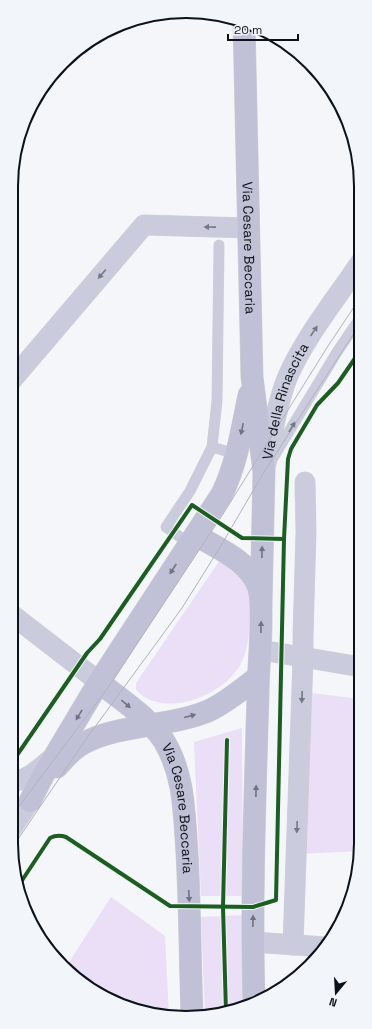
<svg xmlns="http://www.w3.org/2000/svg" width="372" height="1029" viewBox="0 0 372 1029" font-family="'Space Grotesk',sans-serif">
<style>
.green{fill:#ebdef7}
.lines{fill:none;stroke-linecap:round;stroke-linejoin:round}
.lane-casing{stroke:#d0d2d4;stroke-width:11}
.street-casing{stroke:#d0d2d4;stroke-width:21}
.secondary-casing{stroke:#d0d2d4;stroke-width:23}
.lane{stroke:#cacbdc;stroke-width:10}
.street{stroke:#cacbdc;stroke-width:20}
.secondary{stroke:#c0c1d6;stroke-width:22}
.tram{stroke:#b1b2be;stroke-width:1}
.cycleway-casing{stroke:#f2f6fb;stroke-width:6}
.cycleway{stroke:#1b5e20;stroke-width:4}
.oneway{fill:#747884}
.oneway2{fill:#6f7281}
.labels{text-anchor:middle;stroke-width:3;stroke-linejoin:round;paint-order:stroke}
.street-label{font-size:14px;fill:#0b1219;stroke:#f2f6fb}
.rim{fill:none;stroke:#0b1219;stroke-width:2}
</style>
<rect width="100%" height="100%" fill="#f4f6f9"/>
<g class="green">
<path d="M220,560C226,564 235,568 240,574C247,580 249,599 250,608C250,627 249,651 239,667C220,697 163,719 136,690V683Z"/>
<path d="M311,693L361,699V843L360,851L300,854Z"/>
<path d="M242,728L243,896H201L194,742Z"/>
<path d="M111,897L165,936L169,1016L163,1017L108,1000L66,967Z"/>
<path d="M245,915L248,1004L231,1012L205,1014L201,917Z"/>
</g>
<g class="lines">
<defs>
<g id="lane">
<path d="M212,447L236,454"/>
<path d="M273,458L337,352L360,318"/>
<path d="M190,544L166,527L190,491L212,447L217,401L219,245"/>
</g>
<g id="street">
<path d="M11,381L144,225L249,228"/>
<path id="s1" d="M265,468C272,438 276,405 288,376C305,337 336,299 360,263"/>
<path d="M11,614L99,682"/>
<path d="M261,650L361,667"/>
<path d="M11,782C28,780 38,770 51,759"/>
<path d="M11,829L30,801"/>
<path d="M252,942L325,947"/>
<path d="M293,945L303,658V636L306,532L305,482"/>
</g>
<g id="secondary">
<path id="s2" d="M244,22L252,377L264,472L261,605"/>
<path d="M196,535C218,549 248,560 258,586C262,598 261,611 261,622C261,647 258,671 258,695C255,797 251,900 254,1002"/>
<path id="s3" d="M99,682C120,699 150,718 164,741C185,776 184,814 187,853C190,907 190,961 192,1015"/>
<path d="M57,767C65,758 73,748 84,743C119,724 170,727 208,711C226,703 242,689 258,677"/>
<path d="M30,801L44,774L99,682L222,494C237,463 242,429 249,395"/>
</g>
</defs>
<use href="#lane" class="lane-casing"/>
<use href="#street" class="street-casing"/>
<use href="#secondary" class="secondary-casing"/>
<use href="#lane" class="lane"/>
<use href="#street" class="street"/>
<use href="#secondary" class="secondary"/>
<g class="tram">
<path d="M11,817L107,689L223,514L328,346L360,298"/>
<path d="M12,848L84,742L182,608L219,549L264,472L360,324"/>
</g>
<defs>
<g id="cycleway">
<path d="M11,764L87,653L100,639L192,505L242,538L284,539"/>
<path d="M19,885L50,838C56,835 60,835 66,837L170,906L253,907L276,900L284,539L288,459L291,449L317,405L338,383L360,351"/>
<path d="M226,1012L223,907L227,740"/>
</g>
</defs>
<use href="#cycleway" class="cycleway-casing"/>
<use href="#cycleway" class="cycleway"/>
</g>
<defs><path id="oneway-solid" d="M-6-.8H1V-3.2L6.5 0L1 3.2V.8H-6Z"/></defs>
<g class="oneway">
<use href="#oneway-solid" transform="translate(210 227) rotate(-179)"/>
<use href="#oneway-solid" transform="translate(102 274) rotate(131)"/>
<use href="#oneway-solid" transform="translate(314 331) rotate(-56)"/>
<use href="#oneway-solid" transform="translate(292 427) rotate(-59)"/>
<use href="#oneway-solid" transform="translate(302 697) rotate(92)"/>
<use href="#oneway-solid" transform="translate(297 827) rotate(92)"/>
</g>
<g class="oneway2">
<use href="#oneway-solid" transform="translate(242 429) rotate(102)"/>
<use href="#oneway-solid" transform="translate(262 552) rotate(-89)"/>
<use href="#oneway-solid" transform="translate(173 569) rotate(123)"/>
<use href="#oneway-solid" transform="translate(261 627) rotate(-89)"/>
<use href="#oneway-solid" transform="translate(126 704) rotate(40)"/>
<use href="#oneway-solid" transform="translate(79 715) rotate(121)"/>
<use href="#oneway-solid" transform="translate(190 716) rotate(-15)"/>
<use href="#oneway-solid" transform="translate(256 791) rotate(-89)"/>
<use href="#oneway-solid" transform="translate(189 896) rotate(87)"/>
<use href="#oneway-solid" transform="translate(253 921) rotate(-89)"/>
</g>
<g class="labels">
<g class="street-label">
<text dy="5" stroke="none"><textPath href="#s2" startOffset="226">Via Cesare Beccaria</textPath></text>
<text dy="5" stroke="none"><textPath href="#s1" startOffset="70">Via della Rinascita</textPath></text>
<text dy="5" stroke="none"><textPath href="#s3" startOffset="158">Via Cesare Beccaria</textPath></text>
</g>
</g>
<path d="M0 0H372V1029H0ZM186 18H186A168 168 0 0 1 354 186V843A168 168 0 0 1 186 1011H186A168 168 0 0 1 18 843V186A168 168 0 0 1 186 18Z" fill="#f2f6fb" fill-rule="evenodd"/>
<path class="rim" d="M186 18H186A168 168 0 0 1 354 186V843A168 168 0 0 1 186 1011H186A168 168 0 0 1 18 843V186A168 168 0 0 1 186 18Z"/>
<g transform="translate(336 993) rotate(198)" stroke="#f2f6fb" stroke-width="3" paint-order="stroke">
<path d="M0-3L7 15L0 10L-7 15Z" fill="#0b1219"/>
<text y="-6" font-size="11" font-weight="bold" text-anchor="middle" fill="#0b1219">N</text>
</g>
<path d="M228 34v6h70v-6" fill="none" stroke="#0b1219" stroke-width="2"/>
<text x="234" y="34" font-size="12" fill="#0b1219" stroke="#f2f6fb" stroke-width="3" paint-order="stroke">20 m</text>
</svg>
